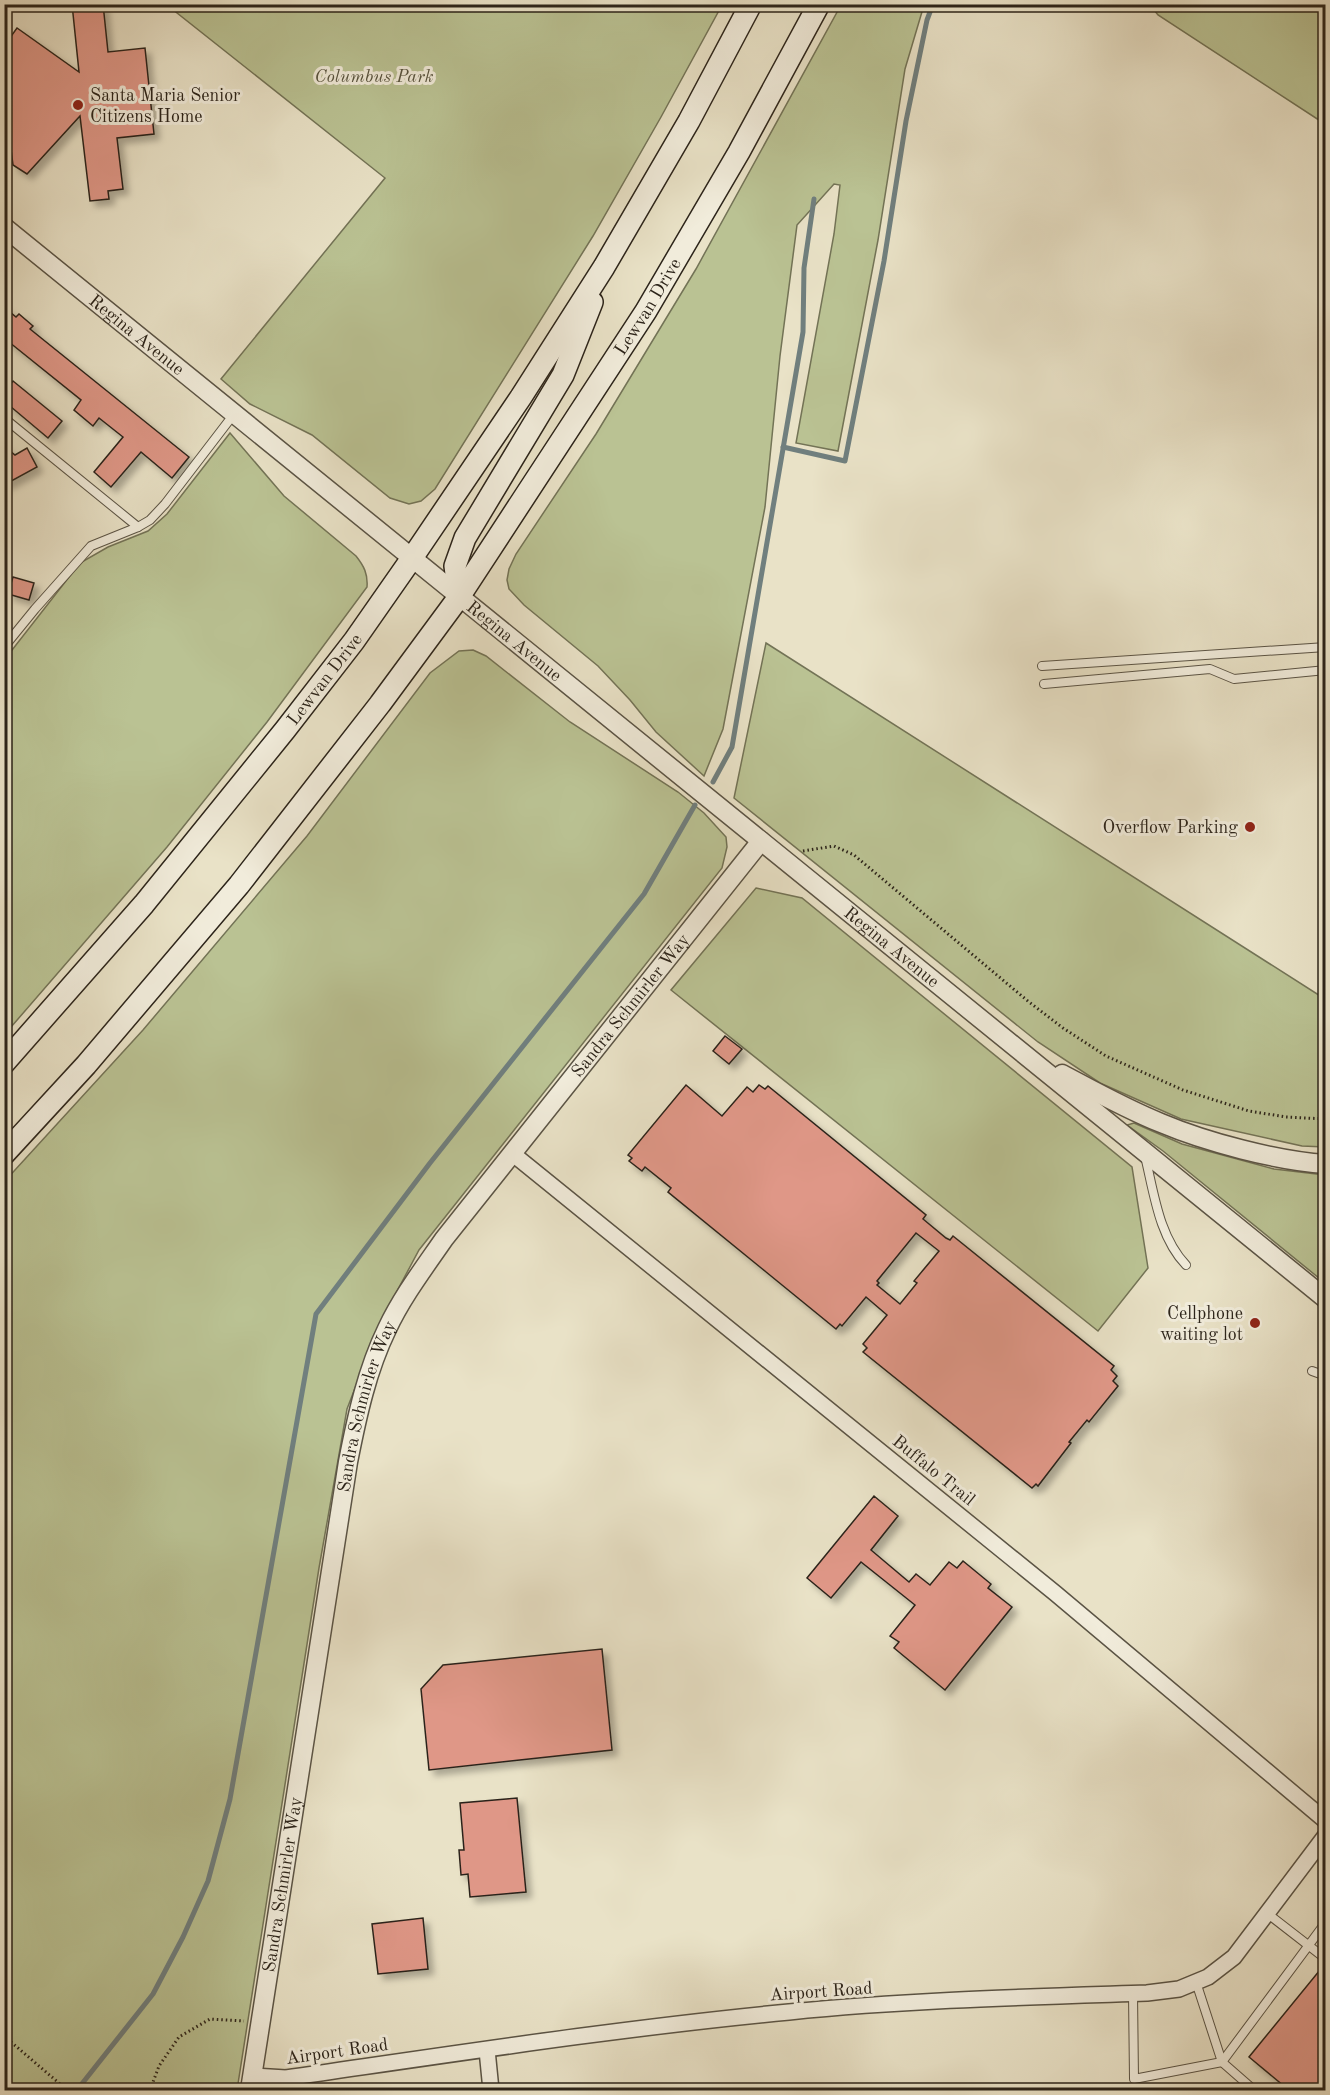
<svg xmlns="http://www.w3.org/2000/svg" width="1330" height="2095" viewBox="0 0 1330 2095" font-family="'Old Standard TT',serif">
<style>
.green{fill:#bac293;stroke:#737356;stroke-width:1.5}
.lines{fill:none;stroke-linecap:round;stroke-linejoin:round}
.stream{stroke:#707f7e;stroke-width:5}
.building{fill:#df9787;stroke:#2c241a;stroke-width:1.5;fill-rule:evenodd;filter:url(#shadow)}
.service-casing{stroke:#5b5445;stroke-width:10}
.minor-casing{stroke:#5b5445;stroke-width:18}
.tertiary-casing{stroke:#5b5445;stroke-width:21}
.secondary-casing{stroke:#2c241a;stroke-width:24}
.path{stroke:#2c241a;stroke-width:3;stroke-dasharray:1.5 3;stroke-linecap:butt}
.service{stroke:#f1ecdb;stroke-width:8}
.minor{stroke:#f1ecdb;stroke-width:15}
.tertiary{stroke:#f1ecdb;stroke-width:18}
.secondary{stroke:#f1ecdb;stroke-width:21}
.poi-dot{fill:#8f2418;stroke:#f1ecdb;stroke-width:2}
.labels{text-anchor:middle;stroke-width:6;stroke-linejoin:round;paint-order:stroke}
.park-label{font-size:18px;font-style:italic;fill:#57533e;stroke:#f1ecdb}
.poi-label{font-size:18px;fill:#2c241a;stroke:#f1ecdb;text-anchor:end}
.street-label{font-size:18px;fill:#2c241a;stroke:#f1ecdb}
</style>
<defs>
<filter id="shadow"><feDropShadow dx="5.5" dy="5.5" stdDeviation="3" flood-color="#0004"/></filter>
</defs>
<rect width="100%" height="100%" fill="#e9e2c7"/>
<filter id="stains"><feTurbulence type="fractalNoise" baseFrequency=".00333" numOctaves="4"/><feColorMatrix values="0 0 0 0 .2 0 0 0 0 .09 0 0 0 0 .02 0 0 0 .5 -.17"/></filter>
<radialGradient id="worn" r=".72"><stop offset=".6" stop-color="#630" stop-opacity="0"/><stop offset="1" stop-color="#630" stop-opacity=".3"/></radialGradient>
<g class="green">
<path d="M167,5H722L661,117L593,236L435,489L421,501L409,504L390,498L312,435L250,404L221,379L385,178Z"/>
<path d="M841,5H924L905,69L878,240L838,451L796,443L834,234L840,185L834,184L797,225L780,356L765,507L723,729L704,776L656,732L630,700L598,666L524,605L509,589L507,580L509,569L516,554L596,434L696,269Z"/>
<path d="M1150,5H1325V124L1158,15Z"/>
<path d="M230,433L284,496L356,556C364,566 368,574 367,587L267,722L167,847L5,1034V659L80,563L108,547L148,531L167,514Z"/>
<path d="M766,643L1325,999V1147L1302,1146L1181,1119L1100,1083L1038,1042L734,798Z"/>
<path d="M473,650L486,656L570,722L678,792L704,813L726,837L727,847L722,868L419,1250L381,1321L347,1409L319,1568L237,2090H5L4,1182L143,1030L307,836L430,673L459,651Z"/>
<path d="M756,888L802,898L1132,1167L1148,1268L1098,1331L671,990Z"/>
<path d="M1134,1123L1182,1144L1274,1169L1325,1175V1283L1163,1151L1127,1125Z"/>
</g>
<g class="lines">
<g class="stream">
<path d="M783,447L845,461L884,261L906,121L927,20L933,4"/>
<path d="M713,782L732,747L803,332L804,268L814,199"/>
<path d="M77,2090L153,1994L183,1937L208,1881L230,1799L316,1314L430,1163L644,894L695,805"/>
</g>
</g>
<g class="building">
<path d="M72,4H103L108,52L145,48L154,134L117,138L123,189L108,191L109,199L90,201L80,116L27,174L13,165L4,95V46L17,28L79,72Z"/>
<path d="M4,307L16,317L19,314L33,326L30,329L189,457L172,478L141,452L111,487L94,472L123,437L99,418L93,426L74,410L81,400L4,338Z"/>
<path d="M13,381L62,421L48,438L4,401V392Z"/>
<path d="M4,446L15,455L27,448L37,467L4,485Z"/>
<path d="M13,577L34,583L29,600L8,594Z"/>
<path d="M725,1036L742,1049L729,1064L713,1051Z"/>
<path d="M686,1085L722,1116L747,1087L753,1092L759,1085L765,1089L768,1086L926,1215L923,1219L946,1238L950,1240L953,1236L1114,1366L1111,1370L1117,1376L1113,1381L1118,1386L1089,1422L1087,1420L1069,1442L1071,1443L1038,1486L1036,1484L1032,1488L863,1352L867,1348L863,1344L887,1315L866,1297L842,1326L840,1324L836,1329L668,1192L671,1188L645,1167L642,1171L629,1161L632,1158L628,1155ZM916,1233L939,1251L914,1281L917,1283L900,1304L877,1285L879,1283L877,1281Z"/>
<path d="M874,1496L898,1516L871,1550L909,1582L916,1574L930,1585L949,1562L957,1568L963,1561L991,1584L988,1588L1012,1607L945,1690L894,1648L899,1642L890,1636L915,1605L861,1562L831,1598L807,1578Z"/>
<path d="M602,1649L612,1750L429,1770L421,1689L443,1665Z"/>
<path d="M517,1798L526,1892L470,1897L468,1874L461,1875L459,1850H464L460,1803Z"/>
<path d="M423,1918L428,1969L378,1974L372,1924Z"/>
<path d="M1324,1965L1326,2091H1290L1249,2057Z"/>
</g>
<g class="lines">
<defs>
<g id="service">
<path d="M4,418L138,527"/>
<path d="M4,647L35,609L91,546L138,527L150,520L165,504L234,414"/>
<path d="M1042,666L1326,647"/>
<path d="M1044,684L1210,669L1234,679L1326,670"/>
<path d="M1145,1156C1154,1193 1159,1237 1186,1265"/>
<path d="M1312,1371L1326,1376"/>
<path d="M1268,1914L1326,1959"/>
<path d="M1196,1982L1222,2062L1254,2090"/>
<path d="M1133,1993L1134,2079L1222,2062L1326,1922"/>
</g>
<g id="minor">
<path d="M513,1154L1055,1593L1326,1821"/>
<path d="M487,2050L491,2090"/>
<path d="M252,2076L286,2078C453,2054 621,2028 789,2012C908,2000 1028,1997 1147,1993L1179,1989L1208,1977L1234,1957L1326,1835"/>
</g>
<g id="tertiary">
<path id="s1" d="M4,227L1326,1299"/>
<path d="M1062,1074C1094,1091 1126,1109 1161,1123C1206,1142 1277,1161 1326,1164"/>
<path id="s2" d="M250,2090L348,1462C357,1416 367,1370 387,1329C402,1297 424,1268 444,1239L761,841"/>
</g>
<g id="secondary">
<path d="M459,597L455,566L465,538L563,375L592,302"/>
<path id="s3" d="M4,1063L144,904L285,730L354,641L412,558L521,397L604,267L689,121L751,4"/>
<path id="s4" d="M4,1154L86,1065L239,885L380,704L459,597L646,311L739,152L819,4"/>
</g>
</defs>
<use href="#service" class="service-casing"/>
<use href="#minor" class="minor-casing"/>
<use href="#tertiary" class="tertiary-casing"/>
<use href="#secondary" class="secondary-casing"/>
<g class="path">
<path d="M803,851L834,846L854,855L1029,1002L1063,1028L1106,1056L1183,1090L1249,1111L1286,1117L1326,1119"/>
<path d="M4,2036L67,2090"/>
<path d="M150,2090L159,2066L179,2037L210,2019L244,2021"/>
</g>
<use href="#service" class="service"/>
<use href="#minor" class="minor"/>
<use href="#tertiary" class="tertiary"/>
<use href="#secondary" class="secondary"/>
</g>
<g class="poi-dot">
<circle cx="78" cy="105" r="6"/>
<circle cx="1250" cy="827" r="6"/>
<circle cx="1255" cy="1323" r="6"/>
</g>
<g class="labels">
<g class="park-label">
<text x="374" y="82">Columbus Park</text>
</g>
<g class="poi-label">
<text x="90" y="101" text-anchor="start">Santa Maria Senior<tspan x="90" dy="21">Citizens Home</tspan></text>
<text x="1238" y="833">Overflow Parking</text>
<text x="1243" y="1319">Cellphone<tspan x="1243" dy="21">waiting lot</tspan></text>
</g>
<g class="street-label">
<text dy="6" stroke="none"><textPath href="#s4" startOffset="1066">Lewvan Drive</textPath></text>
<text dy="6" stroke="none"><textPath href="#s1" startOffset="171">Regina Avenue</textPath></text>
<text dy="6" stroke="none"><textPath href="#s1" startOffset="657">Regina Avenue</textPath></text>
<text dy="6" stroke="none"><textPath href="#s3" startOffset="500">Lewvan Drive</textPath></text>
<text dy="6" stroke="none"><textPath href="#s1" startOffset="1143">Regina Avenue</textPath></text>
<text dy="6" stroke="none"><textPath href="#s2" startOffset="1180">Sandra Schmirler Way</textPath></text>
<text dy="6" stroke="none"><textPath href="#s2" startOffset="694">Sandra Schmirler Way</textPath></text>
<text transform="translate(934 1470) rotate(39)" y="6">Buffalo Trail</text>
<text dy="6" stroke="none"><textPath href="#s2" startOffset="208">Sandra Schmirler Way</textPath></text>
<text transform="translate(821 1991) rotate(-4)" y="6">Airport Road</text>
<text transform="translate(337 2051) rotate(-8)" y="6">Airport Road</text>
</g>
</g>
<rect width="1330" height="2095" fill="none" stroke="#e9e2c7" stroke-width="24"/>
<rect x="6" y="6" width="1318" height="2083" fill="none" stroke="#2c241a" stroke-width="3"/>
<rect x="12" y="12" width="1306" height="2071" fill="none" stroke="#2c241a" stroke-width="1.5"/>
<rect width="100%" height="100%" filter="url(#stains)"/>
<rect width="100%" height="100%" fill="url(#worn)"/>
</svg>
